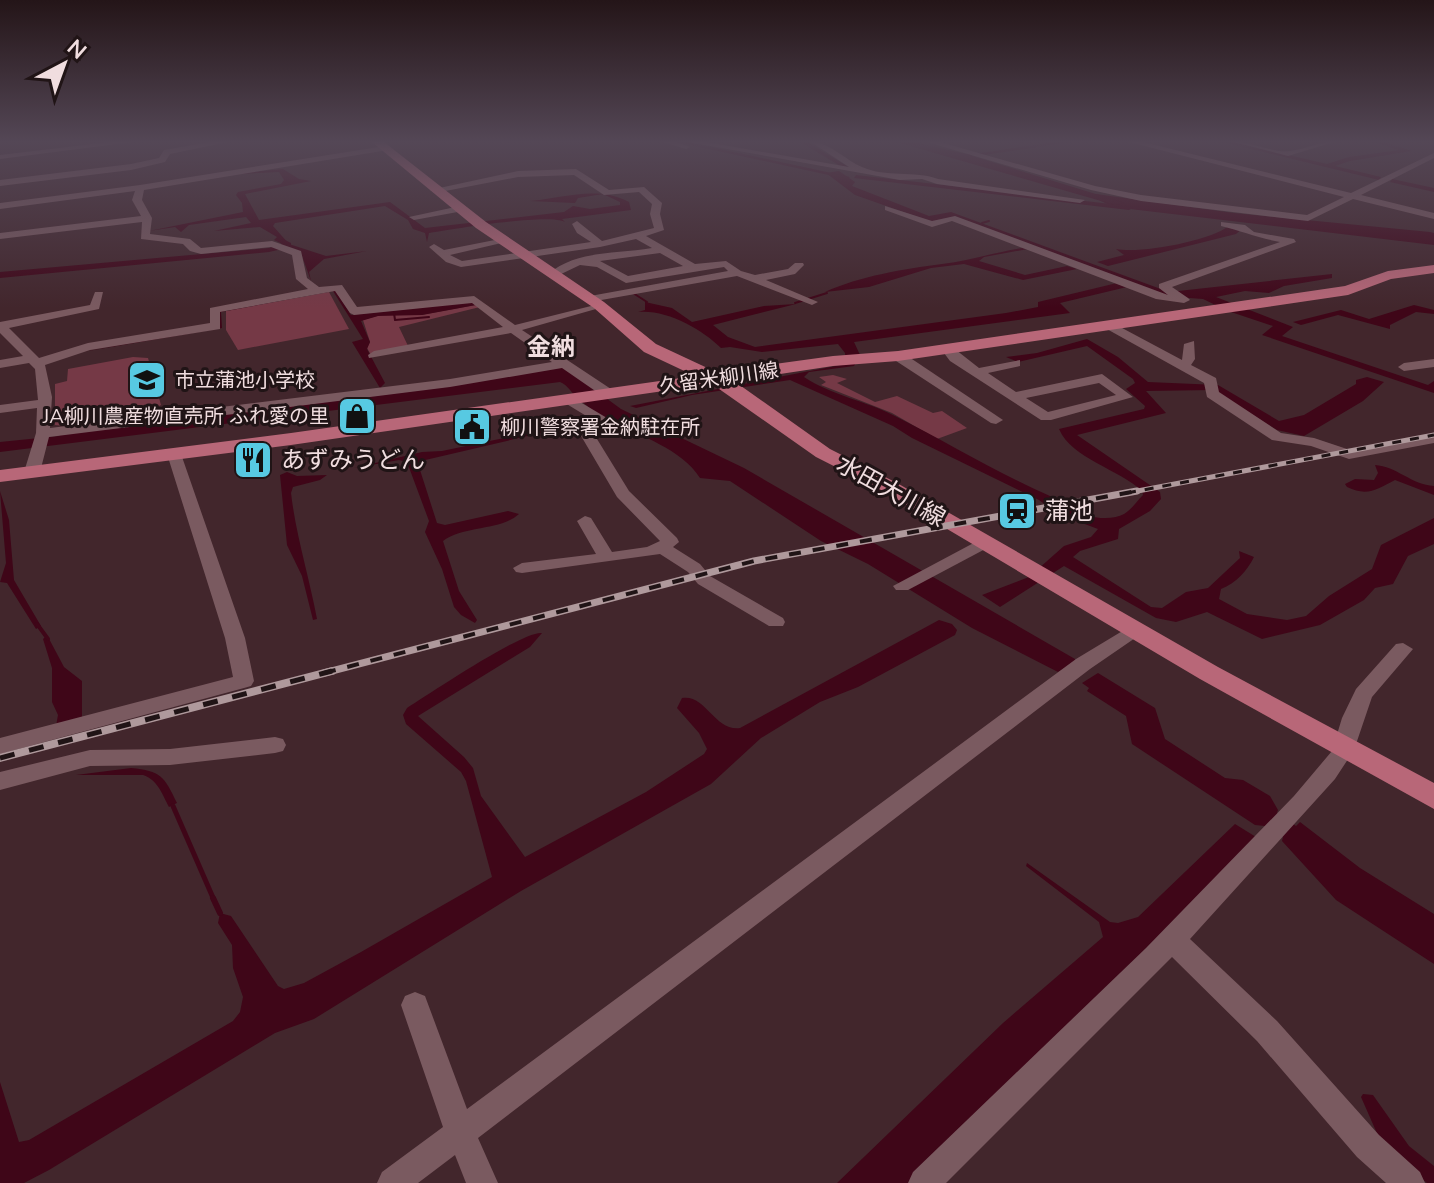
<svg xmlns="http://www.w3.org/2000/svg" width="1434" height="1183" viewBox="0 0 1434 1183" font-family="'Nunito Sans','Noto Sans JP',sans-serif">
<style>
.green{fill:#753946}
.water{fill:#3f0618}
.lines{fill:none;stroke-linecap:round;stroke-linejoin:round}
.stream-far3{stroke:#3f0618;stroke-width:2}
.stream-far2{stroke:#3f0618;stroke-width:4}
.stream-far1{stroke:#3f0618;stroke-width:5}
.stream{stroke:#3f0618;stroke-width:6}
.canal{fill:#3f0618;fill-rule:evenodd}
.river{fill:#3f0618;fill-rule:evenodd}
.minor{fill:#7a5a60;fill-rule:evenodd}
.major{fill:#b86778;fill-rule:evenodd}
.rail-far2-casing{stroke:#af999c;stroke-width:5}
.rail-far1-casing{stroke:#af999c;stroke-width:7}
.rail-casing{stroke:#af999c;stroke-width:8}
.rail-far2{stroke:#201416;stroke-width:3;stroke-dasharray:9;stroke-linecap:butt}
.rail-far1{stroke:#201416;stroke-width:4;stroke-dasharray:12;stroke-linecap:butt}
.rail{stroke:#201416;stroke-width:5;stroke-dasharray:15;stroke-linecap:butt}
.labels{text-anchor:middle;stroke-width:6;stroke-linejoin:round;paint-order:stroke}
.far-street-label{font-size:20px;fill:#f0dddf;stroke:#201416}
.far-poi-label{font-size:20px;fill:#f0dddf;stroke:#201416;text-anchor:start}
.far-quarter-label{font-size:24px;font-weight:bold;fill:#f0dddf;stroke:#201416}
.poi-label{font-size:24px;fill:#f0dddf;stroke:#201416;text-anchor:start}
.street-label{font-size:24px;fill:#f0dddf;stroke:#201416}
</style>
<rect width="100%" height="100%" fill="#42262c"/>
<g class="green">
<path d="M329,292L349,329L238,350L226,330V311Z"/>
<path d="M475,305L480,307L399,327L409,348L371,355L367,348L370,342L363,320L384,314L421,315Z"/>
<path d="M133,357L148,358L161,405C139,417 80,429 55,425V384L67,381L68,369Z"/>
<path d="M833,375L847,379L837,383L875,402L897,396L933,413L942,411L967,428L937,439L892,413L821,385L826,382L819,377Z"/>
</g>
<g class="water">
<path d="M283,169L299,179L311,181L245,194L259,220L390,202L425,228L564,212L573,206L590,209L620,205V202L603,194L578,198L575,203L530,201C564,198 597,185 629,202L631,210L562,219L565,222C548,213 453,229 429,233L427,242L425,233L413,229L408,220L385,206L275,223L273,226L289,244L326,256L367,251L324,259L309,272L311,281L301,253L274,240L277,237L260,227L214,231L251,223L246,217L189,225L181,232L175,227L149,231L243,212L242,203L236,195L238,192L281,184L284,180L279,172L240,174L241,173Z"/>
<path d="M839,171L855,182L852,186L929,216L951,212L1169,292L1332,274V278L1284,286L1269,293L1245,291L1216,297L1293,327L1282,336L1428,385L1434,381V393L1262,335L1273,326L1228,311L1203,299L1163,296L953,217L932,222L855,195L826,173Z"/>
<path d="M1096,194L1234,213L1430,232L1434,233V245L1113,207L1091,196Z"/>
<path d="M1229,226L1242,229L1236,234L1108,266L1097,262L1124,255L1116,249C1141,254 1209,241 1229,226Z"/>
<path d="M1022,248L1028,249L984,257L979,261L1025,275L1067,266L1077,269L1023,280L964,264L931,268L869,287L825,292C860,276 904,269 942,264C969,261 995,252 1022,248Z"/>
<path d="M1117,283L1127,287L1060,303L1070,313L854,342L860,355L854,366L809,372L804,377C831,395 866,401 895,416C947,442 997,473 1050,496C1063,512 1105,525 1124,514C1131,510 1137,501 1143,495L1142,491C1119,469 1072,459 1059,429L1144,409L1145,406L1126,389L1135,383L1133,379L1087,346L1018,362L1006,357L1037,353L1087,339L1118,357L1148,382L1218,385L1279,421L1304,415L1356,384V380L1367,377L1384,382L1363,401L1304,436L1277,430L1213,390L1146,391L1166,413L1077,435L1160,492L1161,499L1150,511L1119,529L1118,539L1080,551L1073,557L1151,607L1162,608L1186,592L1208,588L1240,558L1239,551L1254,557C1247,571 1236,583 1221,589L1219,599L1247,614L1287,620L1306,616L1329,596L1372,569L1381,545L1434,518V544L1408,556L1393,584L1375,588L1364,600L1320,625L1262,639L1207,612L1176,622L1156,618L1064,566L1000,607L982,595L1029,577L1064,546L1091,537L1098,529L1058,514L1039,500L912,438L893,426L790,380L692,395L636,408L630,406L846,364L845,353L838,344L762,352L730,347L721,348C702,329 666,309 638,312L645,310V302L672,308L692,322L764,306L796,304L713,325L728,337L755,347L1006,313L1038,307V302Z"/>
<path d="M335,290L351,315L472,302L476,305L422,315L378,316L361,321L370,342L367,349L385,383L380,388L352,342L363,339L333,291L221,312L222,328L76,353L219,327L218,311Z"/>
<path d="M1414,305L1434,310V314L1416,312L1390,325V329L1338,315L1301,325L1293,322L1341,310L1369,319Z"/>
<path d="M562,366L621,409L744,468L1075,659V662L1058,672L972,628L868,564L821,541L730,481L700,478C682,449 640,436 609,420C599,415 586,406 578,398C570,392 569,386 560,382L0,452V442L59,436L62,433Z"/>
<path d="M591,416L596,420L421,461L420,470L437,523L445,525L508,511L519,514C500,531 465,525 443,541L459,591L477,620L475,623L461,615L454,607L442,569L425,532L429,521L407,462L399,460L354,468L422,452L442,451L537,431Z"/>
<path d="M1375,465C1396,466 1412,485 1434,486V495L1395,480C1378,489 1367,497 1347,487L1345,484L1355,479L1374,480L1378,473Z"/>
<path d="M287,472L297,476L327,475L320,480L293,487L291,493C296,536 309,576 317,619L313,620L302,576L287,545L280,475Z"/>
<path d="M0,491L9,520L14,580L41,626L36,629L7,583L0,582L6,563Z"/>
<path d="M939,620L952,624L957,630L955,635L858,687L820,702L761,738L711,784L521,891L314,1019L275,1033L49,1170L24,1183H0V1082L19,1142L29,1140L233,1021L240,1012L243,997L233,968L232,945L218,923L220,913L231,916L278,986L284,989L304,983L361,952L492,877L466,781L461,772L406,724L403,715L407,708C429,694 524,630 542,633L530,647L418,716L464,757L473,768L481,796L525,857L646,792L704,754L707,749L699,733L677,708L682,698C706,694 714,731 740,728Z"/>
<path d="M47,635L64,667L82,681V717L56,726L58,715L52,702V668L43,639Z"/>
<path d="M1098,673L1155,708L1165,739L1225,778L1243,780L1270,796L1278,810L1277,813L1296,826L1300,822L1360,868L1434,914V964L1336,900L1282,841L1283,837L1265,826L1255,825L1132,744L1126,716L1087,691L1089,688L1082,683Z"/>
<path d="M131,768C161,771 164,776 177,803L169,807C162,794 158,780 143,775H76Z"/>
<path d="M1235,824L1256,837L1100,1000L911,1183H837L1003,1023L1103,937L1099,922L1026,866L1027,863L1110,922L1118,923L1138,917Z"/>
<path d="M1363,1094L1373,1095L1409,1146L1434,1166V1183H1427L1383,1147L1361,1097Z"/>
</g>
<g class="lines">
<g class="stream-far3">
<path d="M982,223L989,221"/>
<path d="M633,293L647,302"/>
<path d="M795,303L827,293"/>
<path d="M394,313L395,320L429,317"/>
</g>
<path class="stream-far2" d="M37,624L48,639"/>
<path class="stream-far1" d="M173,806L214,900"/>
<path class="stream" d="M213,898L220,913"/>
<g class="canal">
<path d="M676,142H688L850,177L847,179Z"/>
<path d="M800,142H807L852,169L847,170Z"/>
<path d="M1055,142H1072L977,156L974,154Z"/>
<path d="M1222,142H1233L1327,164L1349,157L1399,150L1373,142H1383L1412,151L1350,161L1335,166L1381,177L1379,180Z"/>
<path d="M970,153L972,156L962,158L959,156Z"/>
<path d="M856,175L1129,206L1133,208L1129,210L854,178Z"/>
<path d="M1392,179L1434,188V192L1390,182Z"/>
<path d="M283,239L291,243V247L269,252L0,278V272L269,248L282,244L279,241Z"/>
</g>
<path class="river" d="M896,142H914L966,154L1125,203L1115,205Z"/>
<g class="minor">
<path d="M109,142H133L0,159V155Z"/>
<path d="M210,142H228L170,154L165,162L131,170L0,186V180L131,164L159,158L164,150Z"/>
<path d="M663,142H676L690,147L686,149Z"/>
<path d="M688,142H706L849,167L811,142C830,142 845,160 862,167C886,178 914,170 938,179L1085,200L1080,203L937,184L922,179L900,180Z"/>
<path d="M927,142H940L1095,186L1141,195L1307,215L1344,197L1129,142H1143L1351,193L1434,153V158L1361,195L1434,213V219L1353,199L1308,221L1141,201L1091,190Z"/>
<path d="M1234,142C1252,142 1273,153 1290,151C1306,149 1318,142 1334,142L1288,156Z"/>
<path d="M385,146L388,150L144,190L142,200L152,218L150,234L190,239L201,248L272,241L301,251L307,278L319,287L342,285L357,307L474,296L515,325L603,303V307L522,330L614,391V397H604L562,368L450,387L49,437L40,472L32,477L27,475L24,472L36,433L37,408L0,413V405L38,400L35,369L29,363L0,368V360L23,356L0,333V322L90,305L95,292H103L99,309L9,328L39,358L88,343L210,323V308L308,289L296,279L292,255L271,247L201,254L190,251L183,244L141,239L142,222L0,239V233L141,216L132,200L135,191L0,209V203L140,185ZM335,291L350,313L354,315L472,303L503,327L374,351L368,355L369,358L511,333L552,362L450,379L50,428L52,397L45,365L90,350L220,329V312Z"/>
<path d="M576,169L609,190L644,187L662,203L660,214L664,230L646,236L695,264L726,261L741,271L755,275L788,269L795,263H803L804,265L795,274L766,280L818,302L812,305L737,276L590,302L584,299L590,296L728,271L724,267L626,283L597,267L580,265L557,276L548,274C577,250 616,254 652,248L636,239L600,247L461,267L446,262L429,247L434,244L444,250L505,238L510,241L450,255L462,261L591,242L577,233L572,224L577,221L602,241L654,228L650,214L652,204L639,192L604,195L574,175L518,177L435,193L430,190L518,171ZM660,253L683,266L628,276L600,261Z"/>
<path d="M460,206L465,209L463,211L414,220L409,217Z"/>
<path d="M885,206L932,221L955,216L1168,295L1159,288V284L1280,242C1258,238 1242,231 1221,226V222L1245,225L1254,232L1294,239L1296,242L1172,287L1188,298L1190,300L1184,303L1156,299L952,221L932,227L885,210Z"/>
<path d="M1109,321L1182,360L1184,344L1194,341L1195,359L1191,365L1216,378L1219,392L1281,433L1314,438L1350,450L1434,435V443L1349,459L1311,446L1272,440L1207,397L1204,383L1105,328L1103,325Z"/>
<path d="M943,346H951L979,368L1020,360V366L988,373L1016,392L1102,374L1133,397L1051,420H1041L950,361L941,349ZM1099,383L1116,395L1048,412L1026,398Z"/>
<path d="M893,353H903L1003,420L996,424L991,423L893,359Z"/>
<path d="M1434,359V367L1404,371L1398,367L1404,363Z"/>
<path d="M570,396L607,418L589,426L629,491L677,538L679,542L673,547L700,564L710,576L783,618L785,622L783,626H769L698,584L688,572L660,554L522,573L516,572L513,568L522,563L596,554L577,521L585,516L591,518L612,552L647,547L660,541L617,497L574,424L588,417L565,403V397Z"/>
<path d="M174,450L181,454L245,638L254,681L251,686L244,688L0,754V738L233,677L225,638L167,454Z"/>
<path d="M983,538L991,543L989,547L908,590H896L893,586Z"/>
<path d="M1134,624L1143,630L1141,634L1090,669L478,1138L498,1183H466L455,1155L418,1183H377L382,1172L443,1127L401,1005L405,996L415,992L425,996L467,1109L1076,659Z"/>
<path d="M1403,643L1413,649L1372,697L1354,750L1335,779L1190,939L1277,1021L1379,1135L1420,1172L1425,1183H1386L1357,1157L1257,1041L1172,957L946,1183H908L913,1172L1146,948L1294,796L1332,751L1342,718L1356,689L1396,644Z"/>
<path d="M275,737L283,739L286,745L283,751L275,753L170,765L90,766L0,790V772L90,750L170,749Z"/>
</g>
<path class="major" d="M372,142H384L486,222L604,302L656,344L716,372L833,356L898,351L1345,286L1388,271L1434,265V273L1391,279L1348,295L898,361L833,366L734,381L830,449L897,483L1218,667L1434,783V809L1200,679L883,491L816,457L712,384L291,445L0,482V470L291,433L695,376L644,352L594,308L476,228Z"/>
<defs>
<path id="rail-far2" d="M1127,493L1434,435"/>
<path id="rail-far1" d="M324,673L754,561L1137,491"/>
<path id="rail" d="M0,758L332,671"/>
</defs>
<use href="#rail-far2" class="rail-far2-casing"/>
<use href="#rail-far1" class="rail-far1-casing"/>
<use href="#rail" class="rail-casing"/>
<use href="#rail-far2" class="rail-far2"/>
<use href="#rail-far1" class="rail-far1"/>
<use href="#rail" class="rail"/>
</g>
<linearGradient id="sky" x2="0" y2="1"><stop stop-color="#241518"/><stop offset="0.46" stop-color="#544756"/><stop offset="1" stop-color="#544756" stop-opacity="0"/></linearGradient>
<rect width="1434" height="308" fill="url(#sky)"/>
<defs>
<symbol id="school-square" viewBox="-11 -11 22 22"><rect x="-9" y="-9" width="18" height="18" rx="4" fill="#57c9e2" stroke="#201416"/><path d="M0-5L7-2L0 1L-7-2ZM-4 1L0 2.5L4 1V4Q0 6-4 4Z" fill="#111"/></symbol>
<symbol id="shop-square" viewBox="-11 -11 22 22"><rect x="-9" y="-9" width="18" height="18" rx="4" fill="#57c9e2" stroke="#201416"/><path d="M-5-2.5h2.3a2.7 3.5 0 0 1 5.4 0H5L5.5 6h-11ZM-1.5-2.5h3a1.5 2.3 0 0 0-3 0Z" fill="#111"/></symbol>
<symbol id="civic-square" viewBox="-11 -11 22 22"><rect x="-9" y="-9" width="18" height="18" rx="4" fill="#57c9e2" stroke="#201416"/><path d="M-.6-6.5H3V-4.5H.6V-3L4-1V1h2V6H-6V1h2V-1L-.6-3ZM-1.2 2.5V6h2.4V2.5Z" fill="#111"/></symbol>
<symbol id="restaurant-square" viewBox="-11 -11 22 22"><rect x="-9" y="-9" width="18" height="18" rx="4" fill="#57c9e2" stroke="#201416"/><path d="M-5-6h1v4h1v-4h1v4h1v-4h1v5L-1.5 .5V6h-2V.5L-5-1ZM5-6V6H3V1.5H1.5Q1.5-4 5-6Z" fill="#111"/></symbol>
<symbol id="station-square" viewBox="-11 -11 22 22"><rect x="-9" y="-9" width="18" height="18" rx="4" fill="#57c9e2" stroke="#201416"/><path d="M-3-6H3Q5-6 5-4V2Q5 4 3 4L4.5 6H3L1.5 4h-3L-3 6H-4.5L-3 4Q-5 4-5 2V-4Q-5-6-3-6ZM-3.5-4v3h7v-3ZM-3.5 1v1.5H-2V1ZM2 1v1.5H3.5V1Z" fill="#111"/></symbol>
</defs>
<g fill-rule="evenodd">
<use href="#school-square" x="125" y="358" width="44" height="44"/>
<use href="#shop-square" x="335" y="394" width="44" height="44"/>
<use href="#civic-square" x="450" y="405" width="44" height="44"/>
<use href="#restaurant-square" x="231" y="438" width="44" height="44"/>
<use href="#station-square" x="995" y="489" width="44" height="44"/>
</g>
<g class="labels">
<g class="far-street-label">
<text transform="translate(719 378) rotate(-8)" y="7">久留米柳川線</text>
</g>
<g class="far-poi-label">
<text x="175" y="387">市立蒲池小学校</text>
<text x="329" y="423" text-anchor="end">JA柳川農産物直売所 ふれ愛の里</text>
<text x="500" y="434">柳川警察署金納駐在所</text>
</g>
<g class="far-quarter-label">
<text x="551" y="355">金納</text>
</g>
<g class="poi-label">
<text x="281" y="468">あずみうどん</text>
<text x="1045" y="519">蒲池</text>
</g>
<g class="street-label">
<text transform="translate(891 491) rotate(29)" y="8">水田大川線</text>
</g>
</g>
<g transform="translate(64 64) rotate(41)" stroke="#201416" stroke-width="6" paint-order="stroke">
<path d="M0-6L14 30L0 20L-14 30Z" fill="#f0dddf"/>
<text y="-12" font-size="22" font-weight="bold" text-anchor="middle" fill="#f0dddf">N</text>
</g>
</svg>
